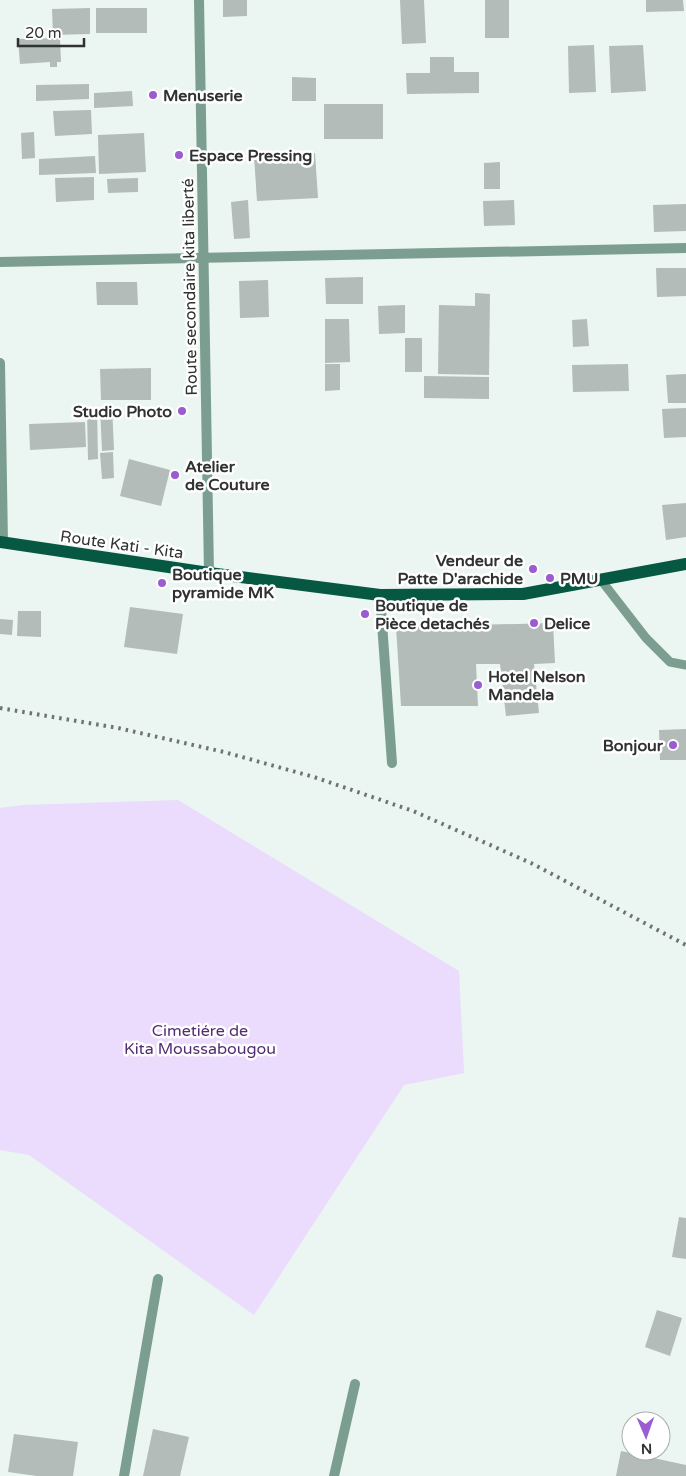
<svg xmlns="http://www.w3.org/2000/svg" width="686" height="1476" viewBox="0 0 686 1476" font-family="'Varela Round',sans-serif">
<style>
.green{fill:#ebdbfc}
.building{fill:#b3bcb8}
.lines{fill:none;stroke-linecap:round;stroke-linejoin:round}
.service{stroke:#7c9e91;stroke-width:9}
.minor{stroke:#7c9e91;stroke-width:10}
.primary{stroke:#065843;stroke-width:12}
.rail{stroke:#6d7371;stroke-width:4;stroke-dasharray:2.5 5;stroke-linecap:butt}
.poi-dot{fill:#9b5bd1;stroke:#fff;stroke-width:2}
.labels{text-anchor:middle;stroke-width:5;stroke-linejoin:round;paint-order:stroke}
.poi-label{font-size:16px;font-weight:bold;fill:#2f3231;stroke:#fff;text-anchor:start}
.street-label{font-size:16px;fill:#2f3231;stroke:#fff}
.park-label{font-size:16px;fill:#532b74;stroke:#fff}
</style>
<rect width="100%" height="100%" fill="#ebf5f1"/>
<path class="green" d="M178,800L459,971L464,1073L404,1085L254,1315L29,1155L0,1150V808L23,805Z"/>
<g class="building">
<path d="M223,0H247V16L223,17Z"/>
<path d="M400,0H424L426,43L402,44Z"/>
<rect x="485" y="0" width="24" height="38"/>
<path d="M646,0H683L684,11L646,12Z"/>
<path d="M90,8V34L53,35L52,9Z"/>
<rect x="96" y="8" width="51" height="25"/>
<path d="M60,38L61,62H57V67H50V62L20,64L18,39Z"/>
<path d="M594,45L596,92L569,93L568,46Z"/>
<path d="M643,45L646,91L611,93L609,46Z"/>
<path d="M430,57H454V72H479V93L407,94L406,73H430Z"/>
<path d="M292,77L316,78V101H292Z"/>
<path d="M89,84V99L36,101V85Z"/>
<path d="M132,91L133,106L94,108V93Z"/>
<rect x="324" y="104" width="59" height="35"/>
<path d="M91,110L92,134L55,136L53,111Z"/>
<path d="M34,132L35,158L22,159L21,133Z"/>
<path d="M144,133L146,172L99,174L98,135Z"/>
<path d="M315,153L318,198L257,201L254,156Z"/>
<path d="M95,156L96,173L39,175V159Z"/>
<path d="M500,162V189H484V163Z"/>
<path d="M94,177V200L56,202L55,178Z"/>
<path d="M138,178V192L108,193L107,179Z"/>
<path d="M248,200L250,238L234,239L231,202Z"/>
<path d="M514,200L515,225L484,226L483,201Z"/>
<path d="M686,204V231L654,232L653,205Z"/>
<path d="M656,268H686V296L657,297Z"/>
<path d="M363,277V304H326L325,278Z"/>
<path d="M268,280L269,317L240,318L239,281Z"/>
<path d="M96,282H137L138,305H97Z"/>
<path d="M475,293L490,294L489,375L438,374L439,305L475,306Z"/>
<path d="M405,305V333L379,334L378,306Z"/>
<path d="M325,319H349L350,362L325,363Z"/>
<path d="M587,319L589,346L573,347L572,320Z"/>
<rect x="405" y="338" width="17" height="34"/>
<path d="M325,364H340V390L325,391Z"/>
<path d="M628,364L629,391L573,392L572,365Z"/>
<path d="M151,368V400H101L100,369Z"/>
<path d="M686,374V403H668L666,375Z"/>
<path d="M424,376L489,377V399L424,398Z"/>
<path d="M112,406L114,450L102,451L100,407Z"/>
<path d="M686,408V437L664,438L662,409Z"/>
<path d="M87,410H97L98,459L88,460Z"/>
<path d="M85,422L86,447L30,450L29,424Z"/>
<path d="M113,452L114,478L102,479L100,453Z"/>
<path d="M129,459L170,470L161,506L120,496Z"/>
<path d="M686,503V537L666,540L662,505Z"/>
<path d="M130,607L183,614L177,654L124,647Z"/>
<path d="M18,611H41V637L17,636Z"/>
<path d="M0,619L13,620L12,635L0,634Z"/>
<path d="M553,623L555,663L534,664L539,713L506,716L500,664H476L478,706H401L396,627Z"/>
<path d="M686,729V760H660L659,730Z"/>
<path d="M679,1217L686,1218V1259L672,1257Z"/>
<path d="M657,1310L682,1318L670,1356L645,1347Z"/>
<path d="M153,1429L189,1437L180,1476H143Z"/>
<path d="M14,1434L78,1442L73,1476H37L8,1472Z"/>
<path d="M621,1451L686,1465V1476H616Z"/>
</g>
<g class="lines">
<path class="service" d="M601,580L646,638L670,662L686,665"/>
<g class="minor">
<path d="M199,0L209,573"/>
<path d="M0,262L686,248"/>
<path d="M0,363L3,543"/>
<path d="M380,595L392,763"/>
<path d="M124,1476L158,1279"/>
<path d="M334,1476L355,1384"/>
</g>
<path class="primary" d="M0,542L209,573L380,595L523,594L686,564"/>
<path class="rail" d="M0,708L118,728L224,752L314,777L413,811L531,863L686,945"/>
</g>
<g class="poi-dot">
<circle cx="153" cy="95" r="5"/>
<circle cx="179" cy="155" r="5"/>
<circle cx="182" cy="411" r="5"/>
<circle cx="175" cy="475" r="5"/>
<circle cx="533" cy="569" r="5"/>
<circle cx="550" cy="578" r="5"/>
<circle cx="162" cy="583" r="5"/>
<circle cx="365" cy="614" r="5"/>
<circle cx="534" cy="623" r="5"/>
<circle cx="478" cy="685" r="5"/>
<circle cx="673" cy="745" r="5"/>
</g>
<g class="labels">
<g class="poi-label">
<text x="163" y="101">Menuserie</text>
<text x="189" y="161">Espace Pressing</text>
<text x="172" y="417" text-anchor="end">Studio Photo</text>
<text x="185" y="472">Atelier<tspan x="185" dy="18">de Couture</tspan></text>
<text x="523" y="566" text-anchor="end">Vendeur de<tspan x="523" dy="18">Patte D'arachide</tspan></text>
<text x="172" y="580">Boutique<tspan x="172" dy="18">pyramide MK</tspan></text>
<text x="560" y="584">PMU</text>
<text x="375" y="611">Boutique de<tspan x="375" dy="18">Pièce detachés</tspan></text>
<text x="544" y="629">Delice</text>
<text x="488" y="682">Hotel Nelson<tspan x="488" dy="18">Mandela</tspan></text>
<text x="663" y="751" text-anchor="end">Bonjour</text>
</g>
<g class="street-label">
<text transform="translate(189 287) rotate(-91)" y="6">Route secondaire kita liberté</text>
<text transform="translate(122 544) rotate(8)" y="6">Route Kati - Kita</text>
</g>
<g class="park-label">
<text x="200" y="1036">Cimetiére de<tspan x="200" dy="18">Kita Moussabougou</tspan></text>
</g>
</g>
<g transform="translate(646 1436) rotate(178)"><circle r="24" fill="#ffffff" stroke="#acadad"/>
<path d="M0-4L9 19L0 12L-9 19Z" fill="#9b5bd1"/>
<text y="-8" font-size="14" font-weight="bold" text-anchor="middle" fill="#2f3231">N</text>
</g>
<path d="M18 38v8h66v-8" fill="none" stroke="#2f3231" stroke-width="2.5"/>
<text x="25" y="38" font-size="15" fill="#2f3231" stroke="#ffffff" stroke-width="4" paint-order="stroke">20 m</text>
</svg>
